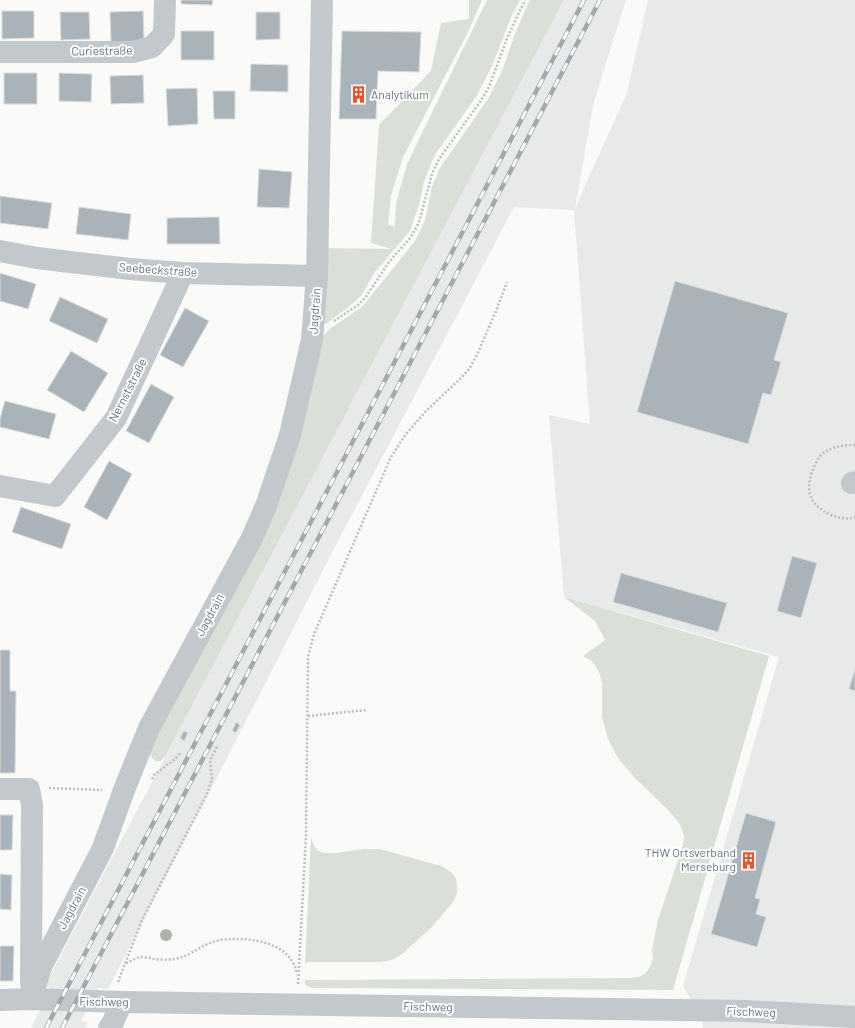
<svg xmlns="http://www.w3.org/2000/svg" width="855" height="1028" viewBox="0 0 855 1028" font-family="Barlow,sans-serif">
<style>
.built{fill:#e8e9e9}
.green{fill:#dadfd7}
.building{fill:#aab3b9;stroke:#dcdcda}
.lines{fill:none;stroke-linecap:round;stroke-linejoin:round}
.path{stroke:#bbbfc2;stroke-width:2.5;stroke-dasharray:2 2;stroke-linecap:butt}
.minor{stroke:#c3c8cc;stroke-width:22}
.rail-casing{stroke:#a2aab0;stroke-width:4.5}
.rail{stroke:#fff;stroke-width:3;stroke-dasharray:9;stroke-linecap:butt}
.tree{fill:#aab4a7}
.labels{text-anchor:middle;stroke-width:4;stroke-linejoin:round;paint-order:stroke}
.street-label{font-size:12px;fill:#657683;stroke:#fff}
.poi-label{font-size:12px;fill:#657683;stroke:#fff;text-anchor:start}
</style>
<rect width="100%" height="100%" fill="#fafaf8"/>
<path class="built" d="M564,0H626L594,101L575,208L627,93L648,0H855V1028H703V1021L683,986L779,657L564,597L549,415L590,424L574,210L514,207L338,541L226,760L108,989L98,988L81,1021L88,1023L85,1028H31L51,988L44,987Z"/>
<g class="green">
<path d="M469,0H482L469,30L403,157L391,195L388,225L395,226L396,204L407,164L487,0H520L512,15L492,66L476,97L434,156L424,182L419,205L410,231L375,272L361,296L346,309L323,326L324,248L392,249L371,243L379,125L431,71L441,23L469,19Z"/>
<path d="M530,0H564L166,755L161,761H155L151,757L150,750L153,739L242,577L321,338L331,328L362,307L415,241L425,220L432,186L440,168L488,99L502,71L516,31Z"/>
<path d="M564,597L769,656L673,990L312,988L306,985L305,983V979L307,980L630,978L639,977L646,973L651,965L653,958L652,950L658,920L683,845L684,836L680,824L669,811L635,778L618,758L608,739L602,717V682L599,672L593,662L583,656L605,640L595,621Z"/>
<path d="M311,837L313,844L317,850L324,853H337L364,849H380L441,866L451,872L456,878L457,885V893L453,902L431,928L402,954L392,960L380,962H307L305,965Z"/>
</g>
<g class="building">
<path d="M181,0H213L212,5L181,4Z"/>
<path d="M2,11H34V38L2,39Z"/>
<path d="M143,11L144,41L111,42L110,12Z"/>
<path d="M60,12H89L90,39L61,40Z"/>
<path d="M256,12H280V39L256,40Z"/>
<rect x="181" y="31" width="33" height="29"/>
<path d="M342,31L421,32L419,72L378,71L376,119H339Z"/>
<path d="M251,64L288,65V92L250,91Z"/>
<rect x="4" y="73" width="33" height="31"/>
<path d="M59,73L92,74L91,102L59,101Z"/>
<path d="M143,75L144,103L111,104L110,76Z"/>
<path d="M197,88L198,124L168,126L166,89Z"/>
<path d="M213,91H235V119H214Z"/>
<path d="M259,169L292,172L289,208L257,207Z"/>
<path d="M0,196L52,203L48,229L0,223Z"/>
<path d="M79,207L131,214L128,240L76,234Z"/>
<path d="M219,217L220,244H167V218Z"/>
<path d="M0,273L36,284L28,309L0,301Z"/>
<path d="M675,281L788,313L774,360L781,362L771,395L763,393L748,444L637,412Z"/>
<path d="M60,297L108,319L97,343L49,321Z"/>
<path d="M185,308L209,321L183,367L160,355Z"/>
<path d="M71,351L108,373L84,412L47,390Z"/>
<path d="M151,384L174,397L149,443L126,431Z"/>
<path d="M5,401L56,414L49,439L0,427V419Z"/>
<path d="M109,461L132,474L107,520L84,507Z"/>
<path d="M21,507L71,524L62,549L12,532Z"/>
<path d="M792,556L817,563L801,618L777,611Z"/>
<path d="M621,573L727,603L718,632L613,602Z"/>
<path d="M0,650H10V691H16L15,773H0Z"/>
<path d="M855,668V691L849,689Z"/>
<path d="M236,722L240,725L236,733L232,731Z"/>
<path d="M184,731L188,733L184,741L180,738Z"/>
<path d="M746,813L776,822L755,898L760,899L756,914L766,917L757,947L711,934Z"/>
<path d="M0,815H13L12,850H0Z"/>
<path d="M0,874L12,875L11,910L0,909Z"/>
<path d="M0,946H14L13,981H0Z"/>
</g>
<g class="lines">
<g class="path">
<path d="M334,321L358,305L365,298L389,262L411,237L419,222L432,174L438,161L444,152L480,102L489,87L508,36L525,0"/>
<path d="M855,445C845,445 834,446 825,452C818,456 815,465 812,472C805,493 811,506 831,515C839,518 847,520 855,517"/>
<path d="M308,716L366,710"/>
<path d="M152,779L154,775L175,759L180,753"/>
<path d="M49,788L102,790"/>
<path d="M126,963C131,961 136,958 141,957C144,957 147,958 150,958C157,960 166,960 174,959C189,957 199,946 213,942C222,939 231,939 240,939C264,940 292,947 297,974"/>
<path d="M118,982L142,920L207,794L212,779L210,760L218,745"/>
<path d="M298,984L306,836L308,657L314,634L391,457L406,434L426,411L461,378L469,369L477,355L496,311L507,282"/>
</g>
<g class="minor">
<path d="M0,52H133L152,47L164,34L165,0"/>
<path d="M0,251L37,258L130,269L183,273L317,276"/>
<path d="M852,483L855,482"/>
<path d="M0,486L55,496L116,418L183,273"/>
<path d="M0,789H29L32,805L31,983"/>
<path d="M31,999L41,967L103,848L124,790L149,728L252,538L266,506L290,435L312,340L317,276L322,0"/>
<path d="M0,1000L31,999L122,1002L746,1011L855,1017"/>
<path d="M109,1028L113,1022L122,1002"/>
</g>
<defs>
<g id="rail">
<path d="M46,1028L584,0"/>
<path d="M62,1028L600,0"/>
</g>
</defs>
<use href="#rail" class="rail-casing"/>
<use href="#rail" class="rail"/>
</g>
<circle class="tree" cx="166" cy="935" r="6"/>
<defs>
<symbol id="building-bare" viewBox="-9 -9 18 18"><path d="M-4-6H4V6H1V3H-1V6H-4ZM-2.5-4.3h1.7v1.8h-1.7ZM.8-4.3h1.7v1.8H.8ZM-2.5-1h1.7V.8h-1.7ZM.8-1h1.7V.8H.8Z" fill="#e4572e" stroke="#fff" stroke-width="2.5" paint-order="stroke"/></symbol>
</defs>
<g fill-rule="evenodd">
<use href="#building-bare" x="346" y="82" width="25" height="25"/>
<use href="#building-bare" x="736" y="848" width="25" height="25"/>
</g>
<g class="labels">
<g class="street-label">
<text transform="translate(102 51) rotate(-1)" y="4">Curiestraße</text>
<text transform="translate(158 270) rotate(4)" y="4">Seebeckstraße</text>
<text transform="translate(315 311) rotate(-86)" y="4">Jagdrain</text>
<text transform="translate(128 390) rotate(-63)" y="4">Nernststraße</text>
<text transform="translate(210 615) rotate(-62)" y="4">Jagdrain</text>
<text transform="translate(72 908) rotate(-62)" y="4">Jagdrain</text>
<text transform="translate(104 1002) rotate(1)" y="4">Fischweg</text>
<text transform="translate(428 1007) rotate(1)" y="4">Fischweg</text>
<text transform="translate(751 1012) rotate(2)" y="4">Fischweg</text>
</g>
<g class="poi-label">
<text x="371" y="99">Analytikum</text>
<text x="736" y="857" text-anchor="end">THW Ortsverband<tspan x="736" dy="14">Merseburg</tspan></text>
</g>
</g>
</svg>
